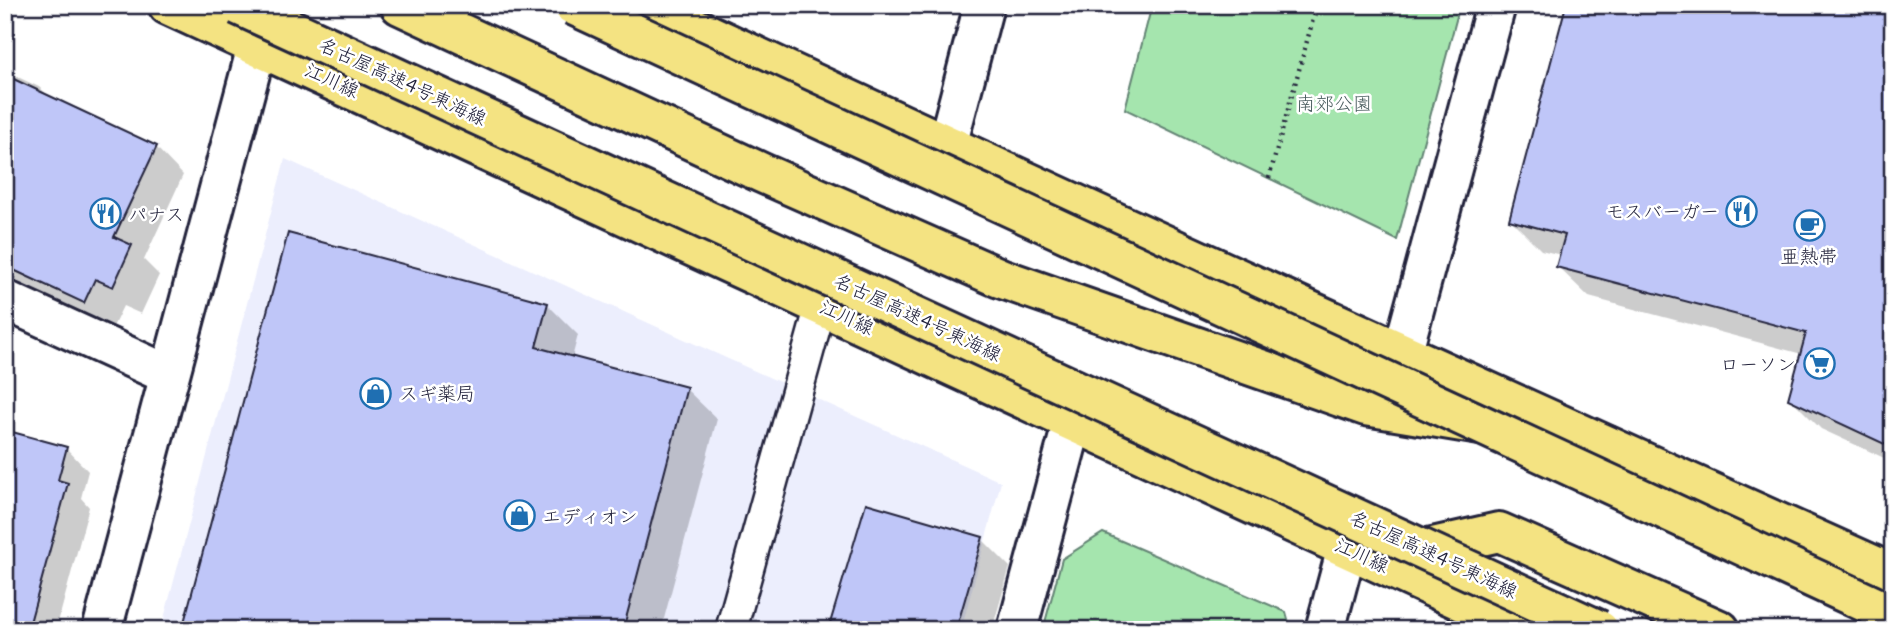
<svg xmlns="http://www.w3.org/2000/svg" width="1898" height="635" viewBox="0 0 1898 635" font-family="Delius,'Klee One',sans-serif">
<style>
.built{fill:#eceefd}
.green{fill:#a5e5ae;stroke:#648474;stroke-width:2}
.shadow{fill:#0003}
.building{fill:#bfc6f8;stroke:#22223b;stroke-width:2}
.lines{fill:none;stroke-linecap:round;stroke-linejoin:round}
.service-casing{stroke:#22223b;stroke-width:35}
.minor-casing{stroke:#22223b;stroke-width:44}
.tertiary-casing{stroke:#22223b;stroke-width:44}
.primary-casing{stroke:#22223b;stroke-width:44}
.motorway-casing{stroke:#22223b;stroke-width:44}
.path{stroke:#22223b;stroke-width:4.5;stroke-dasharray:2 5;stroke-linecap:butt}
.service{stroke:#fff;stroke-width:30}
.minor{stroke:#fff;stroke-width:38}
.tertiary{stroke:#fff;stroke-width:38}
.primary{stroke:#f4e382;stroke-width:38}
.motorway{stroke:#f4e382;stroke-width:38}
.motorway-bridge-casing{stroke:#22223b;stroke-width:44;stroke-linecap:butt}
.motorway-bridge{stroke:#f4e382;stroke-width:38}
.labels{text-anchor:middle;stroke-width:5;stroke-linejoin:round;paint-order:stroke}
.street-label{font-size:19px;fill:#22223b;stroke:#fff}
.park-label{font-size:19px;fill:#495c5e;stroke:#fff}
.poi-label{font-size:19px;fill:#22223b;stroke:#fff;text-anchor:start}
</style>
<rect width="100%" height="100%" fill="#fff"/>
<filter id="ink" filterUnits="userSpaceOnUse"><feTurbulence type="fractalNoise" baseFrequency=".0143" numOctaves="2"/><feDisplacementMap in="SourceGraphic" scale="14" xChannelSelector="R" yChannelSelector="G"/><feConvolveMatrix kernelMatrix="1 2 1 2 8 2 1 2 1" color-interpolation-filters="sRGB"/></filter>
<g filter="url(#ink)">
<path class="built" d="M285,159L1001,482L961,630H161Z"/>
<g class="green">
<path d="M1152,5H1460L1397,240L1125,109Z"/>
<path d="M1103,533L1286,612L1291,630H1043L1062,559Z"/>
</g>
<g class="shadow">
<path d="M1893,5V462L1821,429L1790,398L1802,354L1589,297L1558,267L1561,255L1541,250L1511,220Z"/>
<path d="M5,71L39,87L51,98L156,147L183,175L144,260L159,275L141,314L123,306L112,329L25,289L19,282L5,276Z"/>
<path d="M547,304L578,335L572,358L686,389L717,419L661,630H183Z"/>
<path d="M66,448L88,471L81,498L89,507L56,630H5Z"/>
<path d="M982,539L1010,567L992,630H830Z"/>
</g>
<g class="building">
<path d="M1566,5H1893V448L1788,399L1806,333L1556,267L1565,235L1509,220Z"/>
<path d="M5,75L157,146L114,237L132,245L113,287L95,279L84,303L5,266Z"/>
<path d="M288,233L548,303L536,347L687,387L623,630H182Z"/>
<path d="M5,430L67,447L58,480L68,483L28,630H5Z"/>
<path d="M866,503L983,537L956,630H828Z"/>
</g>
<g class="lines">
<defs>
<path id="service" d="M731,630L821,305"/>
<g id="minor">
<path d="M947,146L984,5"/>
<path d="M5,300L169,375"/>
<path d="M1402,354L1496,5"/>
<path d="M1325,630L1347,548"/>
</g>
<g id="tertiary">
<path d="M102,630L266,13"/>
<path d="M1017,630L1073,421"/>
</g>
<g id="primary">
<path d="M168,5L1525,630"/>
<path d="M646,5C1060,199 1476,387 1893,574"/>
</g>
<g id="motorway">
<path d="M400,5L762,173L1000,278L1366,406L1607,446"/>
<path d="M1424,549L1499,532L1720,630"/>
</g>
</defs>
<use href="#service" class="service-casing"/>
<use href="#minor" class="minor-casing"/>
<use href="#tertiary" class="tertiary-casing"/>
<use href="#primary" class="primary-casing"/>
<use href="#motorway" class="motorway-casing"/>
<path class="path" d="M1269,178L1317,5"/>
<use href="#service" class="service"/>
<use href="#minor" class="minor"/>
<use href="#tertiary" class="tertiary"/>
<use href="#primary" class="primary"/>
<use href="#motorway" class="motorway"/>
<defs>
<g id="motorway-bridge">
<path d="M238,5L1599,630"/>
<path d="M573,5L1893,615"/>
</g>
</defs>
<use href="#motorway-bridge" class="motorway-bridge-casing"/>
<use href="#motorway-bridge" class="motorway-bridge"/>
</g>
</g>
<defs>
<symbol id="restaurant-ring" viewBox="-11 -11 22 22"><circle r="9.5" fill="#fff" stroke="#1f6fb2" stroke-width="1.5"/><path d="M-5-6h1v4h1v-4h1v4h1v-4h1v5L-1.5 .5V6h-2V.5L-5-1ZM5-6V6H3V1.5H1.5Q1.5-4 5-6Z" fill="#1f6fb2"/></symbol>
<symbol id="cafe-ring" viewBox="-11 -11 22 22"><circle r="9.5" fill="#fff" stroke="#1f6fb2" stroke-width="1.5"/><path d="M-5.5-4.5H6V0H3Q3 3.5 0 3.5H-2.5Q-5.5 3.5-5.5 0ZM3-3.2v2h1.7v-2ZM-6 4.5H4V6H-6Z" fill="#1f6fb2"/></symbol>
<symbol id="supermarket-ring" viewBox="-11 -11 22 22"><circle r="9.5" fill="#fff" stroke="#1f6fb2" stroke-width="1.5"/><path d="M-6-5.5h2.5l.6 2H6L4.5 2H-2.5L-4.4-4H-6ZM-1.5 3.2a1.3 1.3 0 1 0 .1 0ZM3 3.2a1.3 1.3 0 1 0 .1 0Z" fill="#1f6fb2"/></symbol>
<symbol id="shop-ring" viewBox="-11 -11 22 22"><circle r="9.5" fill="#fff" stroke="#1f6fb2" stroke-width="1.5"/><path d="M-5-2.5h2.3a2.7 3.5 0 0 1 5.4 0H5L5.5 6h-11ZM-1.5-2.5h3a1.5 2.3 0 0 0-3 0Z" fill="#1f6fb2"/></symbol>
</defs>
<g fill-rule="evenodd">
<use href="#restaurant-ring" x="1724" y="194" width="35" height="35"/>
<use href="#restaurant-ring" x="88" y="196" width="35" height="35"/>
<use href="#cafe-ring" x="1792" y="208" width="35" height="35"/>
<use href="#supermarket-ring" x="1802" y="346" width="35" height="35"/>
<use href="#shop-ring" x="358" y="376" width="35" height="35"/>
<use href="#shop-ring" x="502" y="498" width="35" height="35"/>
</g>
<g class="labels">
<g class="street-label">
<text transform="translate(332 80) rotate(25)" y="7">江川線</text>
<text transform="translate(403 81) rotate(25)" y="7">名古屋高速4号東海線</text>
<text transform="translate(847 317) rotate(25)" y="7">江川線</text>
<text transform="translate(918 317) rotate(25)" y="7">名古屋高速4号東海線</text>
<text transform="translate(1434 554) rotate(25)" y="7">名古屋高速4号東海線</text>
<text transform="translate(1362 555) rotate(25)" y="7">江川線</text>
</g>
<g class="park-label">
<text x="1334" y="110">南郊公園</text>
</g>
<g class="poi-label">
<text x="1719" y="218" text-anchor="end">モスバーガー</text>
<text x="128" y="221">パナス</text>
<text x="1809" y="263" text-anchor="middle">亜熱帯</text>
<text x="1796" y="371" text-anchor="end">ローソン</text>
<text x="399" y="400">スギ薬局</text>
<text x="542" y="523">エディオン</text>
</g>
</g>
<rect width="1898" height="635" fill="none" stroke="#fff" stroke-width="28"/>
<rect x="14" y="14" width="1870" height="607" fill="none" stroke="#22223b" stroke-width="2.5" filter="url(#ink)"/>
</svg>
